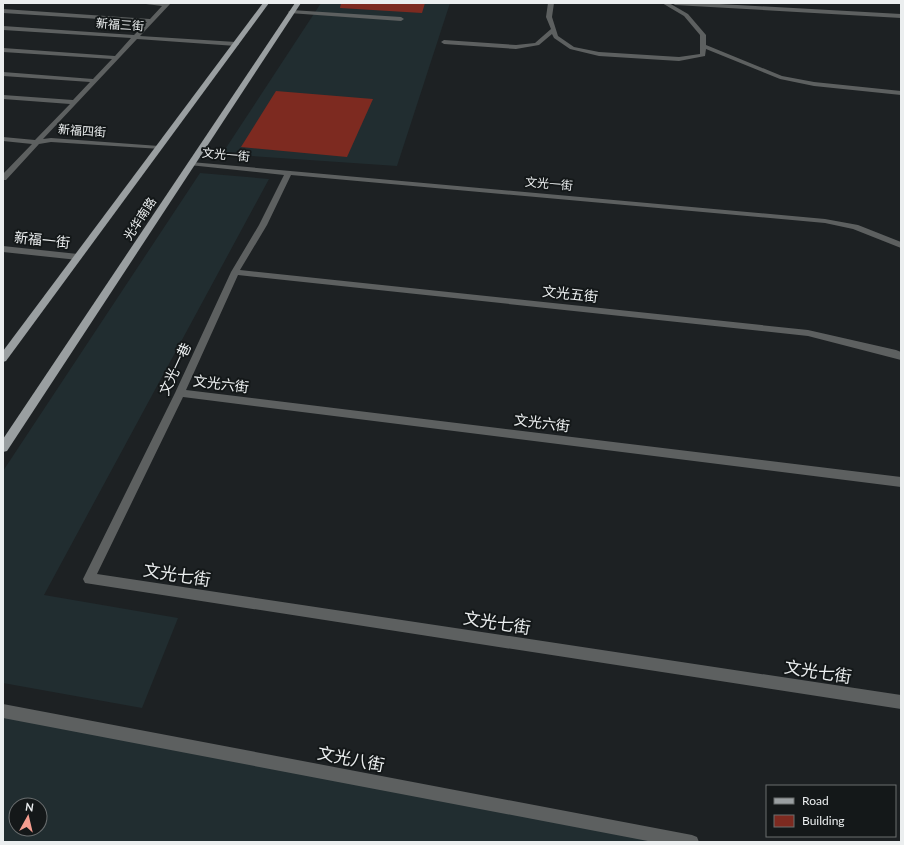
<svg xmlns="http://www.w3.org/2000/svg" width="904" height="845" viewBox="0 0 904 845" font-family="Lato,'Noto Sans SC',sans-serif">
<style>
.built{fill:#212d30;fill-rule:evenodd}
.building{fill:#7d2a20}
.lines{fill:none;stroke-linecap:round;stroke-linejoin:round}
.minor{fill:#5d6060;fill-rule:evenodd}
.major{fill:#9a9fa1;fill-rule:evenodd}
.labels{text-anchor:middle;stroke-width:4;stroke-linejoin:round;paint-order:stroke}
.far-street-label{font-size:12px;fill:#ebeeef;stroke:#141819}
.street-label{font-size:14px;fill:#ebeeef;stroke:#141819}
.near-street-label{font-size:17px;fill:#ebeeef;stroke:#141819}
</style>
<rect width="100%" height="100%" fill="#1d2123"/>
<g class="built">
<path d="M321,3H450L397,166L222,154Z"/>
<path d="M200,173L269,179L44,595L178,618L142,708L3,683V471Z"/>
<path d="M3,711L692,842H3ZM16,805H40V829H16Z"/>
</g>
<g class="building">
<path d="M341,3H425L422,13L340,8Z"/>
<path d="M276,91L373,99L347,157L241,147Z"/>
</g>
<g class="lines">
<g class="minor">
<path d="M138,3H171L140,36L236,42L239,44L236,46L137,39L43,139L51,138L159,146L161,147V149L51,142L39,144L6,180H3V174L32,144L3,141V137L35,140L70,104L3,99V95L73,100L90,82L3,76V72L93,79L112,59L3,52V48L115,56L131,38L3,30V26L134,35L147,22L3,13V9L150,19L162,6Z"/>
<path d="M548,3H554L552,17L558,36L574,47L599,52L679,57L700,54V35L684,16L662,3H669L688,14L706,35V45L782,76L814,82L901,91V95L814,86L780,79L706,49L705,56L679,61L599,56L570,49L554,38L552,34L539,45L516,49L444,44L441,42L444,40L516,45L535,43L551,29L546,17Z"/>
<path d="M672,3H702L901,14V18L675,5Z"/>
<path d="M291,10L401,17L404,19L401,21L289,13L288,12Z"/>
<path d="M191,162L825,219L858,225L901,242V248L853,229L825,223L291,175L267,225L240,270L808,330L896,350L901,352V360L808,336L238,275L186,390L901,477V487L183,397L97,574L901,695V709L85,583L83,579L85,575L175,393L231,272L259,225L284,175L189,165V163Z"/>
<path d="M3,246L78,254L82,257L78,260L3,252Z"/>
<path d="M3,704L692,835L697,837L699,842H653L3,718Z"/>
</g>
<g class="major">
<path d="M263,3H269L6,361L3,362V351Z"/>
<path d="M295,3H301L7,451L3,452V439Z"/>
</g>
</g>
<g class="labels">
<g class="far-street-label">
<text transform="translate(120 25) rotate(4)" y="4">新福三街</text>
<text transform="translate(82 131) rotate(4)" y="4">新福四街</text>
<text transform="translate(226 155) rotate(5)" y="4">文光一街</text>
<text transform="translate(549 184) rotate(5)" y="4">文光一街</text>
<text transform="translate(140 219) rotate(-57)" y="4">光华南路</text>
</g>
<g class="street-label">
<text transform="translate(42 240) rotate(6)" y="5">新福一街</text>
<text transform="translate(570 294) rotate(6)" y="5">文光五街</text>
<text transform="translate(175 369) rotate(-65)" y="5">文光一巷</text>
<text transform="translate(221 384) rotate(7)" y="5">文光六街</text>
<text transform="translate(542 423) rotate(7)" y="5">文光六街</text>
</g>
<g class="near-street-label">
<text transform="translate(177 575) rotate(9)" y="6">文光七街</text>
<text transform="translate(497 623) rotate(9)" y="6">文光七街</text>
<text transform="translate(818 672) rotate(9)" y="6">文光七街</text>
<text transform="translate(351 759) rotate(11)" y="6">文光八街</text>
</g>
</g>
<rect width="904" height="845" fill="none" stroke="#ebeeef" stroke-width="8"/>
<rect x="766" y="785" width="130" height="52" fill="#141819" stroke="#6a6e6f"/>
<rect x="774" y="798" width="20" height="6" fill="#9a9fa1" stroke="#6a6e6f"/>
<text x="802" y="805" font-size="12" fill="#ebeeef">Road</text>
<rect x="774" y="815" width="20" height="12" fill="#7d2a20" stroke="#6a6e6f"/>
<text x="802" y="825" font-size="12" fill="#ebeeef">Building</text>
<g transform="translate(28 817) rotate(8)"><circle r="19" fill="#141819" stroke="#6a6e6f"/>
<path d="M0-3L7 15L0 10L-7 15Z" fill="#f59d8f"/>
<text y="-6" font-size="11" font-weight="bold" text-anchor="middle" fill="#ebeeef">N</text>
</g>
</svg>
